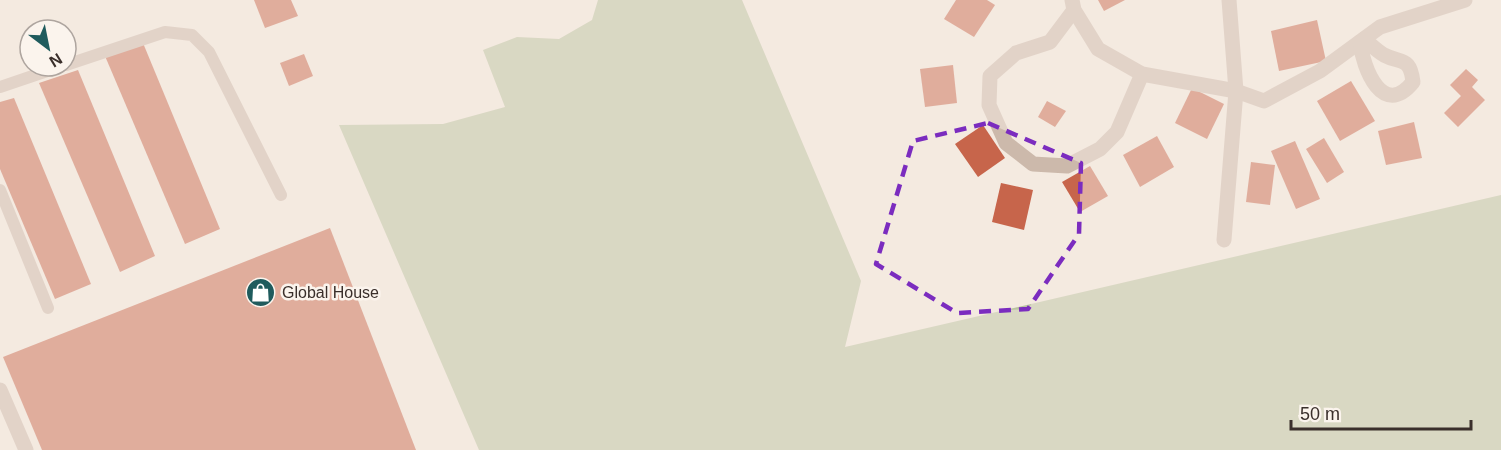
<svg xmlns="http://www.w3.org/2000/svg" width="1501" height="450" viewBox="0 0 1501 450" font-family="Arial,sans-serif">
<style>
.green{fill:#b9c3a0}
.building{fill:#c7654b}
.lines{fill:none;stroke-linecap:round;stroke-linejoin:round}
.service{stroke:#ccb9ab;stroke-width:12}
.minor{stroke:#ccb9ab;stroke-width:15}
.marked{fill:none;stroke:#7b2cbf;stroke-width:4.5;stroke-dasharray:12 8;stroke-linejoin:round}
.labels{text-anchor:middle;stroke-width:5;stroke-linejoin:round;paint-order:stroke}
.poi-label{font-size:16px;fill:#3a2f2b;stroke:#fbf4ed;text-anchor:start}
</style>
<rect width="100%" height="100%" fill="#f4eae0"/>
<path class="green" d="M598,0H742L861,281L845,347L1501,195V450H479L339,125L443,124L505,107L483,50L517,37L559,39L592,20Z"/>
<g class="building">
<path d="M254,0H291L298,16L265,28Z"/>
<path d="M956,0H987L995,5L974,37L944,19Z"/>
<path d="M1098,0H1125L1104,11Z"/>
<path d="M1317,20L1326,61L1279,71L1271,31Z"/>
<path d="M143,43L220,229L185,244L105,56Z"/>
<path d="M304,54L313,76L289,86L280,63Z"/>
<path d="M953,65L957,103L925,107L920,69Z"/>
<path d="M1466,69L1478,80L1472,87L1485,100L1458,127L1444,113L1461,96L1450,85Z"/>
<path d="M78,70L155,256L120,272L39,83Z"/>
<path d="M1351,81L1375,121L1340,141L1317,101Z"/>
<path d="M1192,88L1224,104L1207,139L1175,123Z"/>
<path d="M14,98L91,284L55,299L0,169V102Z"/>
<path d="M1047,101L1066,111L1055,127L1038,117Z"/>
<path d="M1414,122L1422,158L1386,165L1378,131Z"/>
<path d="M983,125L1005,158L978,177L955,144Z"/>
<path d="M1157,136L1174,167L1140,187L1123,155Z"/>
<path d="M1324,138L1344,172L1327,183L1306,149Z"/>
<path d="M1295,141L1320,199L1296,209L1271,151Z"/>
<path d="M1251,162L1275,165L1270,205L1246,202Z"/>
<path d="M1090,166L1108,196L1080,212L1062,182Z"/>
<path d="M1001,183L1033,190L1024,230L992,222Z"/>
<path d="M330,228L416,450H42L3,357Z"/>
</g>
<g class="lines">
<g class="service">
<path d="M66,65L165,32L192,35L209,52L281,195"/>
<path d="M0,87L62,66"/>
<path d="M0,190L48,308"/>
</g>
<g class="minor">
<path d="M1072,0L1074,10L1098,49L1142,74L1236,91L1264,101L1320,71L1380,27L1465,0"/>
<path d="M1074,10L1050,42L1016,53L990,76L989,105L1006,143L1033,164L1067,166L1100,149L1117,132L1142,74"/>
<path d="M1360,42C1363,69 1383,119 1413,82C1410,56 1401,64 1384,55C1377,51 1370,44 1364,39"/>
<path d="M1224,240L1236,91L1229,0"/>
<path d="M0,390L26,450"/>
</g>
</g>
<path d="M0 0H1501V450H0ZM988,123L1081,163L1079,234L1028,309L957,313L876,264L913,141Z" fill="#f4eae0" fill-opacity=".55" fill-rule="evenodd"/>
<path class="marked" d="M988,123L1081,163L1079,234L1028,309L957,313L876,264L913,141Z"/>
<defs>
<symbol id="shop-disc" viewBox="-11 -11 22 22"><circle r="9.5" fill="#1f5b5d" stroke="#fbf4ed"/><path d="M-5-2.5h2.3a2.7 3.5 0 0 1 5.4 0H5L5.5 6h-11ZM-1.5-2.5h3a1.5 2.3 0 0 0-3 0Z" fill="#fff"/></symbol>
</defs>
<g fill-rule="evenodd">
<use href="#shop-disc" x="244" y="276" width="33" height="33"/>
</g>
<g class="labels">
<g class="poi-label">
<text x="282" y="298">Global House</text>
</g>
</g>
<g transform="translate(48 48) rotate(148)"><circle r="28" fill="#fbf4ed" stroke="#aea59f" stroke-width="1.5"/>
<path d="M0-4.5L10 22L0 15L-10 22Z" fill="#1f5b5d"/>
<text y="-9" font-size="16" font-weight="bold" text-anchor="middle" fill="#3a2f2b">N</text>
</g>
<path d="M1291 420v9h180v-9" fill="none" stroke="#3a2f2b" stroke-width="3"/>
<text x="1300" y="420" font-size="18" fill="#3a2f2b" stroke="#fbf4ed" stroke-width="4.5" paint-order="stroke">50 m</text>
</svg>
